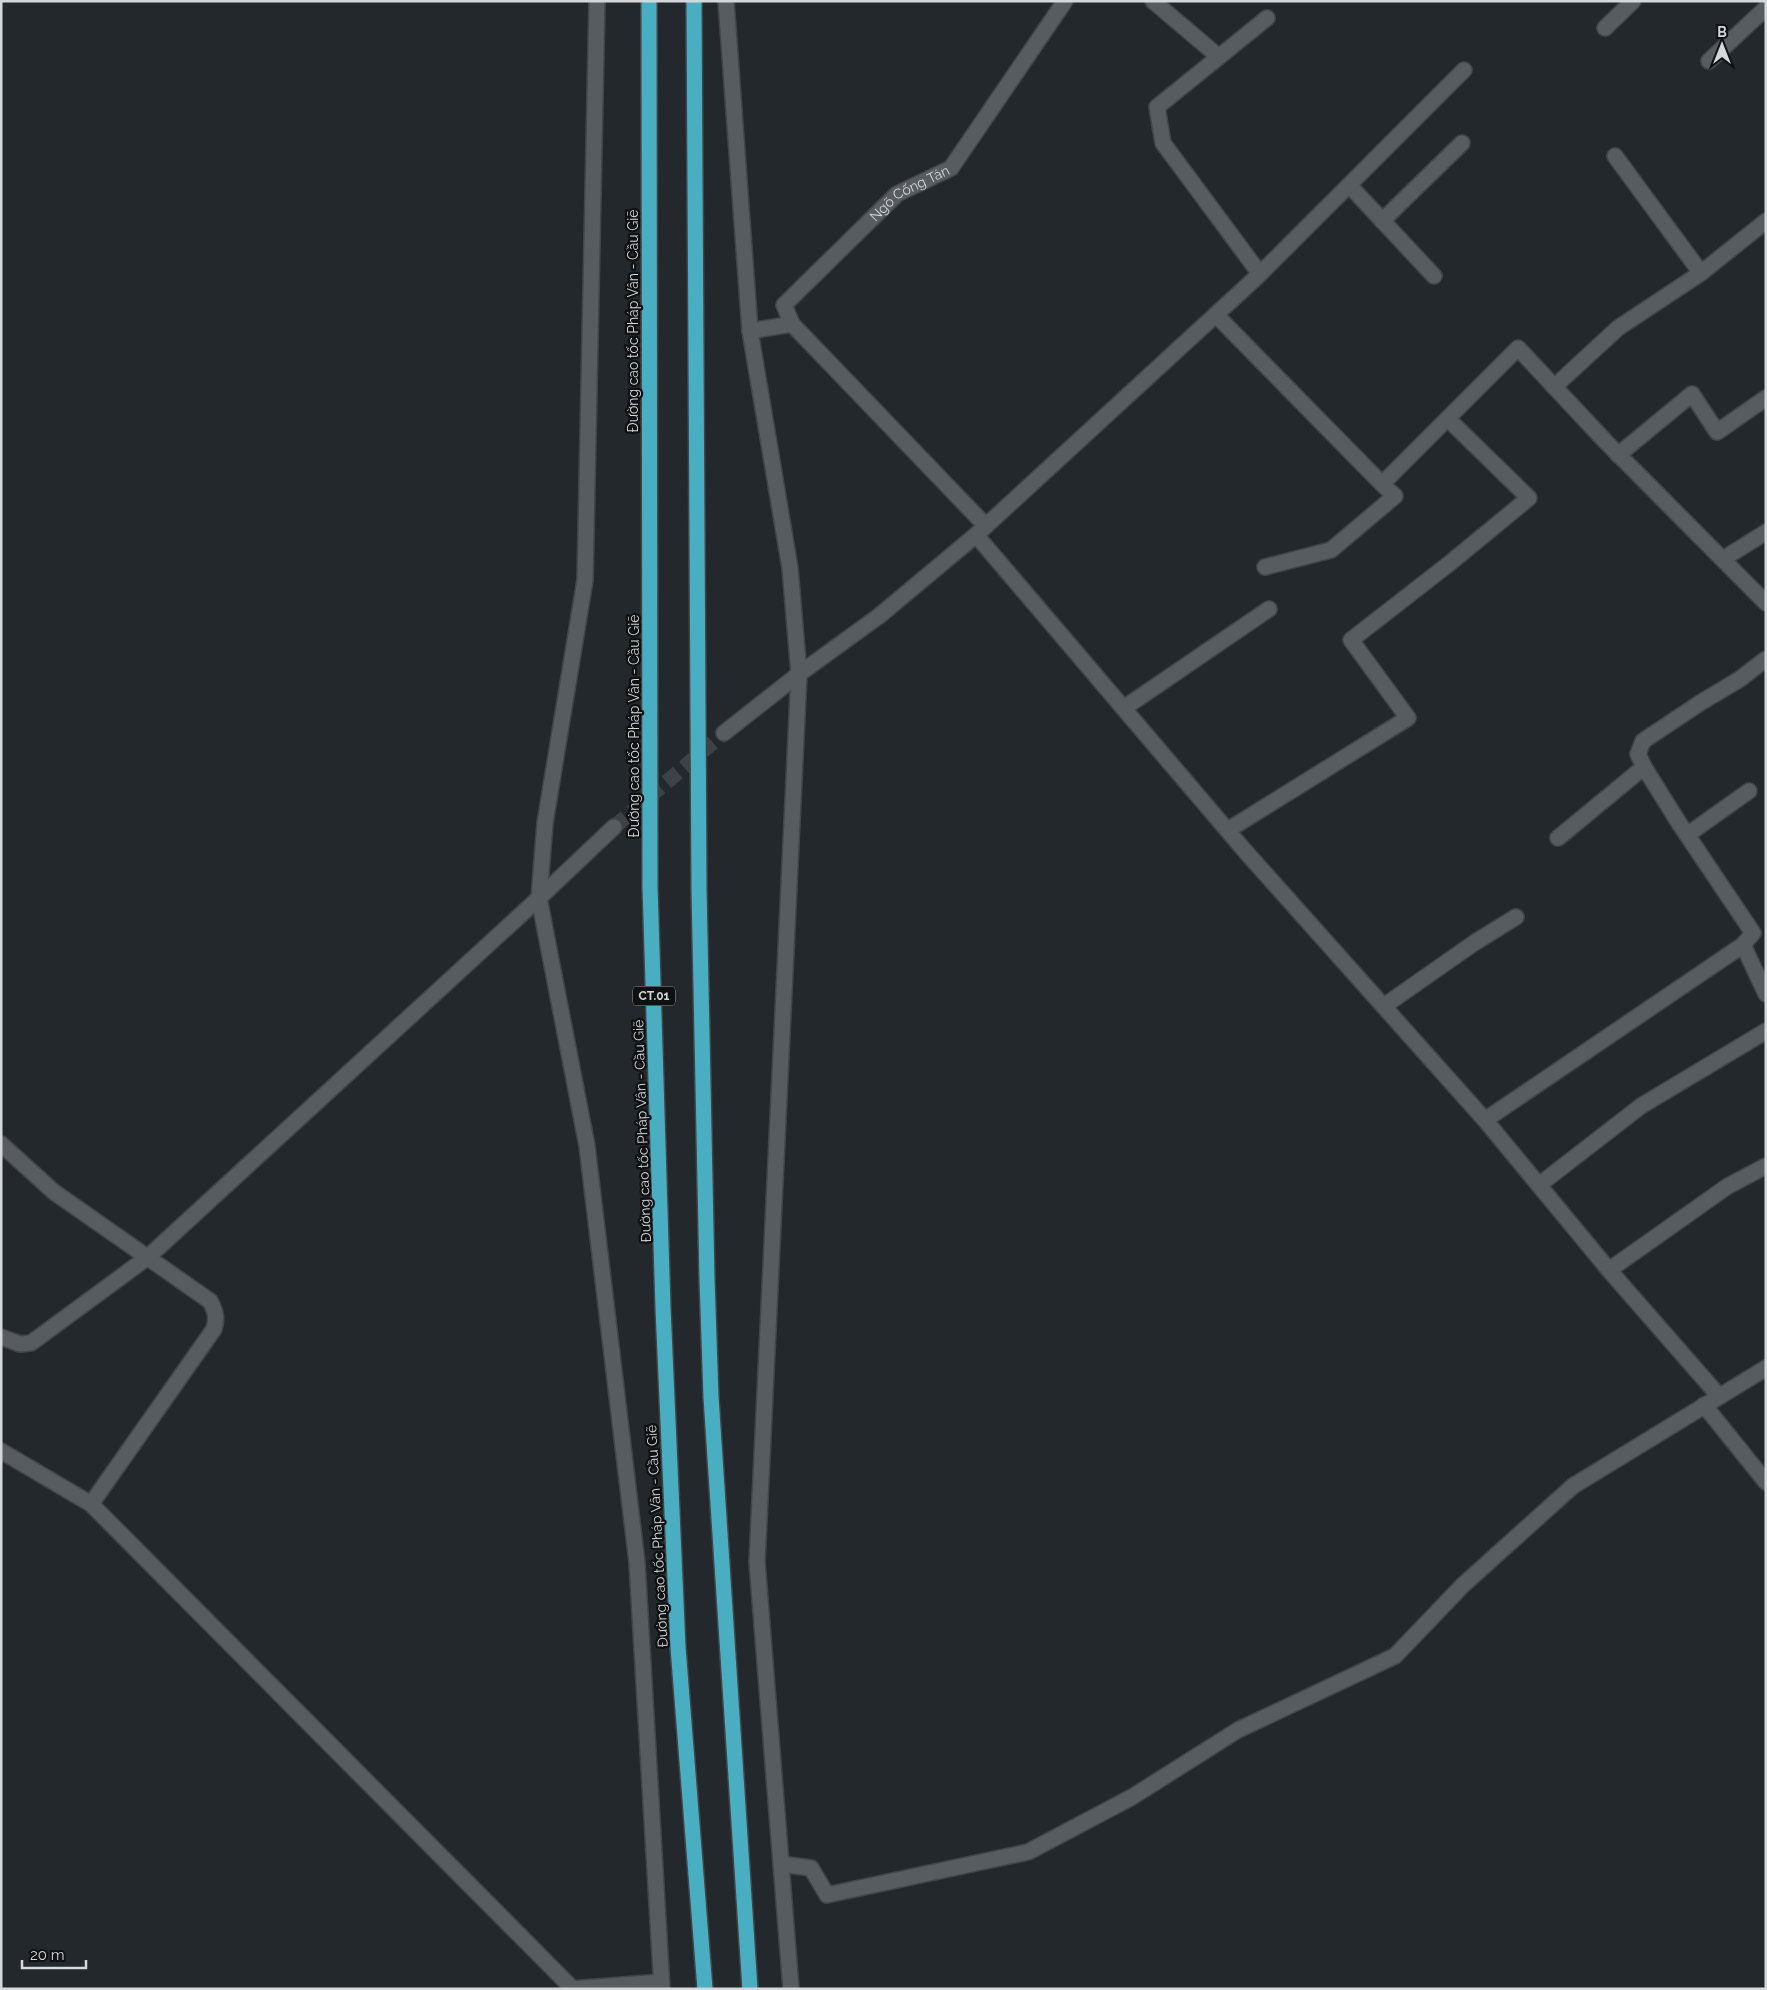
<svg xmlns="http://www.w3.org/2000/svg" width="1767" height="1990" viewBox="0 0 1767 1990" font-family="Raleway,sans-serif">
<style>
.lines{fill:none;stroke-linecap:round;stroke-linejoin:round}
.minor-tunnel{stroke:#3e4246;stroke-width:15;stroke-dasharray:15 8;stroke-linecap:butt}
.minor-casing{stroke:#414547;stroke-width:18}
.highway-casing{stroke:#414547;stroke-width:18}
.minor{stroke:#575c60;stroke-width:15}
.highway{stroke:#4aaec3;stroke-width:15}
.labels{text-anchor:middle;stroke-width:4.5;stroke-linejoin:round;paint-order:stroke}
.shield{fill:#0e1012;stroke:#999c9e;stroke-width:1}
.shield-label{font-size:12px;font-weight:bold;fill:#d5d8da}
.street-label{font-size:14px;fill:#d5d8da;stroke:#0e1012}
</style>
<rect width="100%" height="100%" fill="#23282c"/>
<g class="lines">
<path class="minor-tunnel" d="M614,827L724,733"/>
<defs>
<g id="minor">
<path d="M597,1L585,580L545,823L539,898L587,1146L637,1563L662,1989"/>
<path d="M726,1L750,331L790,568L799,674L757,1562L791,1989"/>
<path d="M1153,1L1219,57"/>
<path d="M1605,28L1633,1"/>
<path d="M1709,61L1766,8"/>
<path d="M1615,156L1701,273"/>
<path d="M1350,186L1434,276"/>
<path d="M1382,221L1462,143"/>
<path d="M1260,274L1163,143L1157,107L1267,18"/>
<path d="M1216,315L1382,484"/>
<path id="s1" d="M792,324L784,305L897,194L951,168L1065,1"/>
<path d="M750,331L792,324L986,526"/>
<path d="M1554,387L1618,328L1701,273L1766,221"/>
<path d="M1618,455L1692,394L1717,432L1766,398"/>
<path d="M976,535L1245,851L1485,1120L1609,1270L1719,1396"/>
<path d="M1723,559L1766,532"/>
<path d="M1265,567L1331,550L1395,496L1382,484L1518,348L1606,442L1766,603"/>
<path d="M1124,708L1269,609"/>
<path d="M724,733L799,674L879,616L976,535L1260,274L1464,70"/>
<path d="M1228,830L1408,718L1351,640L1450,563L1529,498L1448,419"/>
<path d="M1687,835L1749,791"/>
<path d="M1558,838L1644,767"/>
<path d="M1743,945L1766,994"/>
<path d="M1384,1006L1474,943L1516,917"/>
<path d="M1485,1120L1743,945L1753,933L1679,823L1644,767L1638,754L1643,741L1700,703L1740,679L1766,659"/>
<path d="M1,1144L54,1192L210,1301C216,1312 217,1318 214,1329L91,1504"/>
<path d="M1539,1185L1641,1106L1766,1031"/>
<path d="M1609,1270L1728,1186L1766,1166"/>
<path d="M1,1337L20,1344L31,1343L148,1257L539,898L614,827"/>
<path d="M1704,1405L1766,1482"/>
<path d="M1,1451L91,1504L572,1988"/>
<path d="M781,1864L811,1868L827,1895L1028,1852L1132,1797L1238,1730L1395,1656L1463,1585L1573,1486L1766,1368"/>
<path d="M571,1989L661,1982"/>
</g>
<g id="highway">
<path d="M649,1L650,886L663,1308L678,1647L705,1989"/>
<path d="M694,1L699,889L707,1279L711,1397L750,1989"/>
</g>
</defs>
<use href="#minor" class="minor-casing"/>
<use href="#highway" class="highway-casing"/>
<use href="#minor" class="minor"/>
<use href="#highway" class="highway"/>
</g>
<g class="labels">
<rect class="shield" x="633" y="986.5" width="42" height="19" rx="4"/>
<g class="shield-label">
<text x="654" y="1000">CT.01</text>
</g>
<g class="street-label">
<text dy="5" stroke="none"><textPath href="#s1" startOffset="190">Ngõ Cống Tán</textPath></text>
<text transform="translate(633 321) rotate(-90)" y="5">Đường cao tốc Pháp Vân - Cầu Giẽ</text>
<text transform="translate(634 726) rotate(-90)" y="5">Đường cao tốc Pháp Vân - Cầu Giẽ</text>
<text transform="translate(642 1131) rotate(-92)" y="5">Đường cao tốc Pháp Vân - Cầu Giẽ</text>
<text transform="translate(657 1536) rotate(-93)" y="5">Đường cao tốc Pháp Vân - Cầu Giẽ</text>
</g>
</g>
<rect width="1767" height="1990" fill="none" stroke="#d5d8da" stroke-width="5"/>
<g transform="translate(1722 45)" stroke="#0e1012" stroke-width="4" paint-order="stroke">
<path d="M0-4L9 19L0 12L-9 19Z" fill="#d5d8da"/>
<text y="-8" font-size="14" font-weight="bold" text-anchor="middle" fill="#d5d8da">B</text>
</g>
<path d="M22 1960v8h64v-8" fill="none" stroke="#d5d8da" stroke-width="2.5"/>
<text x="30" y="1960" font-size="15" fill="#d5d8da" stroke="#0e1012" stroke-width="4" paint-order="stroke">20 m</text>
</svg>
